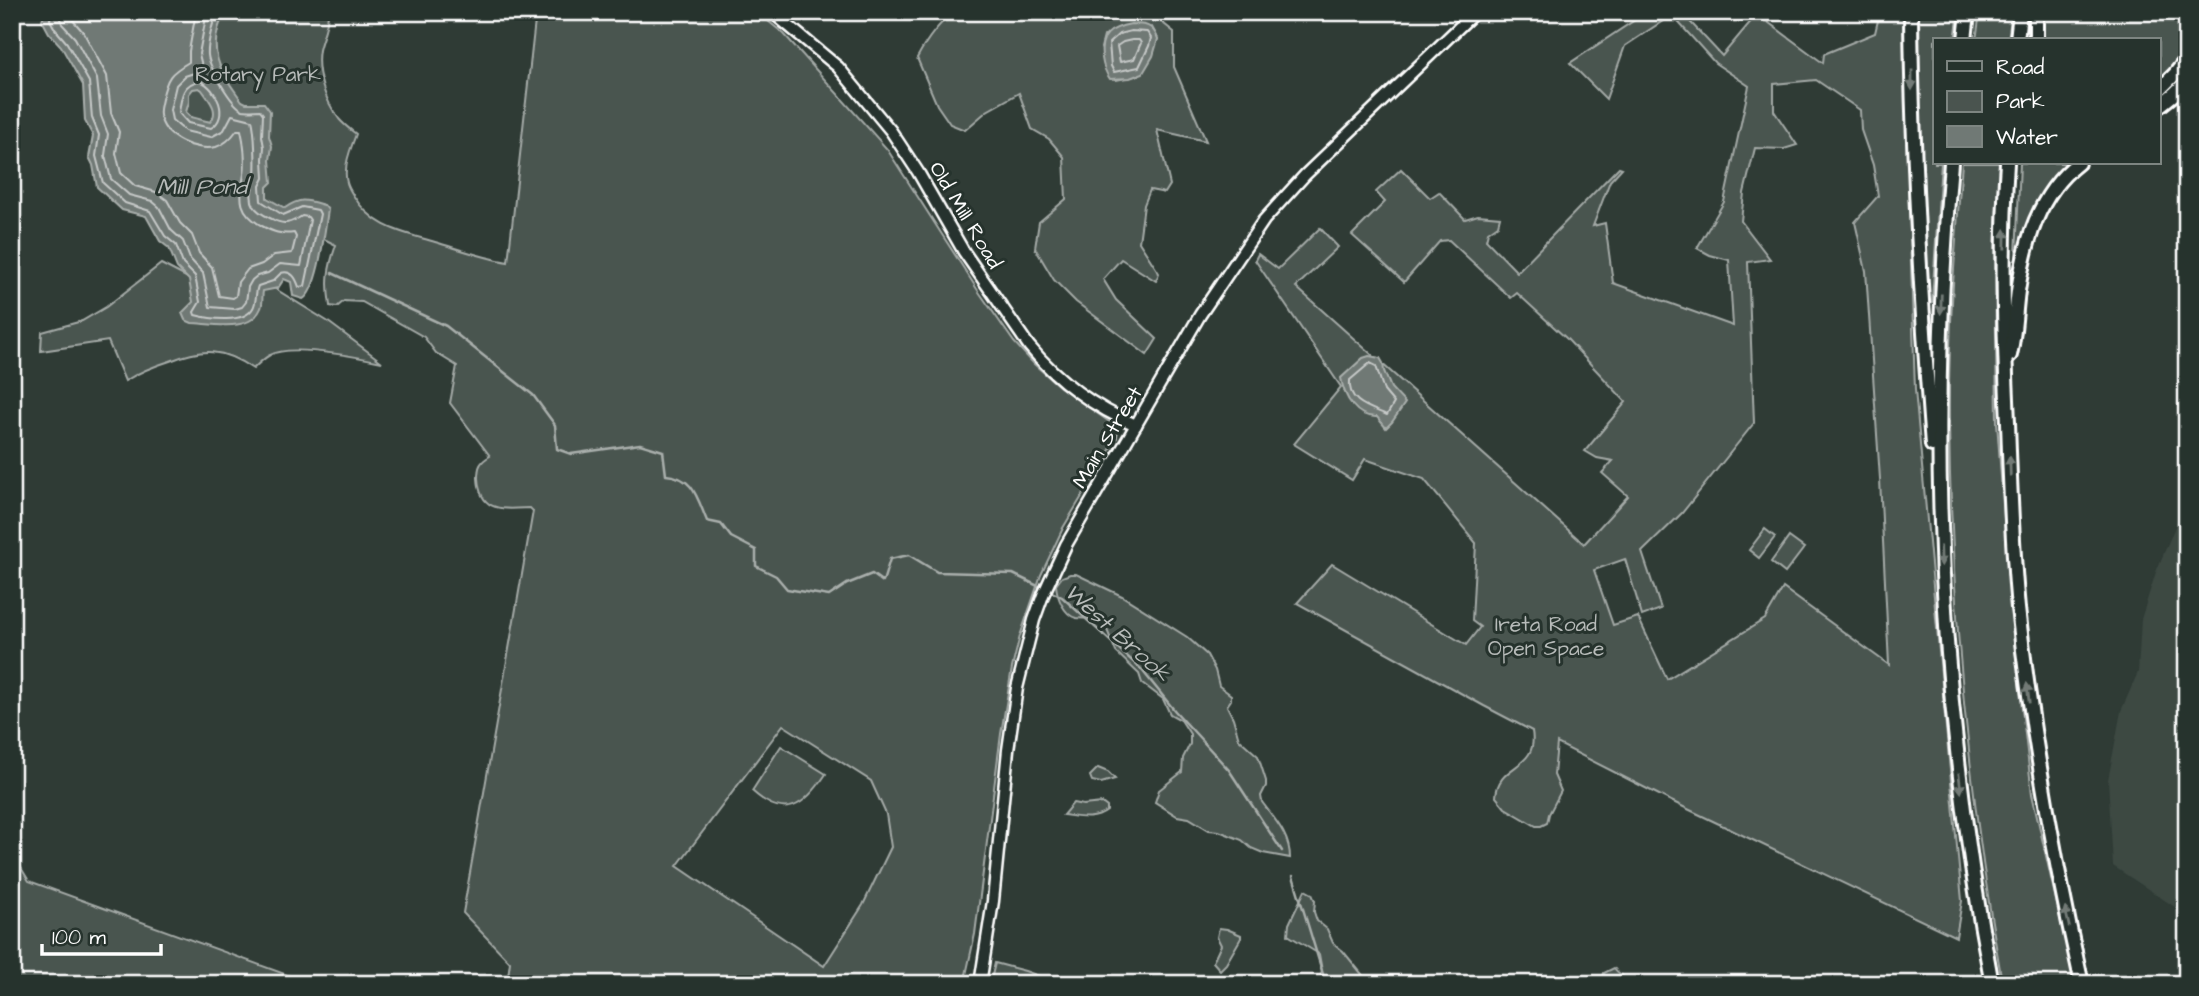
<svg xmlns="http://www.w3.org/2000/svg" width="2199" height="996" viewBox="0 0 2199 996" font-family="'Architects Daughter',sans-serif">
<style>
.built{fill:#3c4842}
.green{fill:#4a544f;stroke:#a4aaa7;stroke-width:2;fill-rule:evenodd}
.water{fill:#707975;stroke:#a9afac;stroke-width:2;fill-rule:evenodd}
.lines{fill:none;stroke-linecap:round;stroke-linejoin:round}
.shore{stroke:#c6c9c8;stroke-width:2}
.stream{stroke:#a9afac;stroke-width:2.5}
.secondary-casing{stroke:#fff;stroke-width:15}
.highway-casing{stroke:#fff;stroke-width:18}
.secondary{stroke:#26332d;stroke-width:10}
.highway{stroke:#26332d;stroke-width:12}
.oneway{fill:#727a76}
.labels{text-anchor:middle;stroke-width:6;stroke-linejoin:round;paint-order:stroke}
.park-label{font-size:21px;fill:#b7bbb9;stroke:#26332d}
.street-label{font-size:21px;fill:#fff;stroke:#26332d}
.water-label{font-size:23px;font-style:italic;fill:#b8bcba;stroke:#26332d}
</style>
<rect width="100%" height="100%" fill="#2f3b35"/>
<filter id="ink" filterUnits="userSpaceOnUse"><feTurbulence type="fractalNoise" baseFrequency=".0143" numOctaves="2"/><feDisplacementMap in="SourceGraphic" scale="14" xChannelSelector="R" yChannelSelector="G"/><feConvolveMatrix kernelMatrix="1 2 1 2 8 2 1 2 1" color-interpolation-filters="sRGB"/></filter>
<g filter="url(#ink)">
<path class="built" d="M2187,498V915L2113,866L2108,780L2121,711L2138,672L2141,619L2156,572Z"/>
<g class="green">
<path d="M194,12H328C328,26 322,37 319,50C315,73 326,102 339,119C344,125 351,130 356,134C352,146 346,158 346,170C345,181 348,187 353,195C373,228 401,232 435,242C459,249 483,258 508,262L536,12H757L784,34L887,149L977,289L1014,342L1034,364L1060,387L1118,428L1117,438L1063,528L1041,575L1020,636L1012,668L1001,734L975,934L964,984H507L510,962L463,913L533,511L530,508C502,509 480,513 478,478C478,466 480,462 490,456L450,403L457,366L436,353L424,337L362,302L344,301L337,307L330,306C326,281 328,268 336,245L289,221L265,207L212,122L180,119ZM783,725L871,781L886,814L891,847L863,905L824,966L677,866Z"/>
<path d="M954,12H1143L1154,16L1174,32V67L1206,141L1157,130L1170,185L1165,193L1150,190L1144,205L1139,242L1159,273L1156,281L1121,259L1103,279L1116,300L1157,339L1147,355L1076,302L1054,280L1035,248L1039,222L1066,199L1064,157L1049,139L1032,129L1019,93L987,111L965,130L950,124L937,105L917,58C926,41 938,24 954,12ZM1152,27L1158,39L1139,75L1116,80L1101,48L1104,36Z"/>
<path d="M1647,12H1681L1722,56L1757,14L1823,63L1824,54L1875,33L1880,12H1903L1915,390L1962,901L1956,937L1671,801L1557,743L1554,775L1561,791L1549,814L1547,823L1541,826H1536L1505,808L1496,797C1497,762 1539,771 1532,731L1484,706L1297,603L1332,564L1466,645L1480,627L1472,621L1476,543L1424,479L1365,459L1352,480L1294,444L1341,387L1255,260L1258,254L1278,269L1320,228L1338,247L1296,287L1584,544L1628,496L1602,473L1613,461L1597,458L1585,451L1626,402L1567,339L1517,293L1511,298L1449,240L1440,241L1404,282L1352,235L1385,202L1376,192L1401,169L1430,198L1439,192L1465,219L1478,215L1500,217L1498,225L1488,232L1486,240L1517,272L1619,167L1622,168L1610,181L1593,226L1605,223L1613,283L1733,326L1729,260L1710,255L1697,248L1724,202L1749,86L1715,63L1672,15L1625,46L1606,99L1570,63ZM1816,80L1860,110L1861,130L1873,165L1878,196L1855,222L1866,271L1880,479L1889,665L1783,588L1765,619L1667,679L1638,617L1613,625L1594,570L1625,559L1642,616L1661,609L1642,552L1682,513L1754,423L1748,262L1770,259L1741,221L1744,193L1755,148L1784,149L1797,145L1774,111V84Z"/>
<path d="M1918,12H1959L1955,40H1935V163H1941L1932,302H1928L1921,153Z"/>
<path d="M1980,12H2012L2008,40H1976Z"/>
<path d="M2041,12H2187V54L2159,86V40H2042Z"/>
<path d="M1962,163H1999L1995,251L1997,422L2011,614L2032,794L2075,984H2034L2001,976C1969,793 1951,608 1949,422C1948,336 1955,249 1962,163Z"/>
<path d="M2020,163H2075L2054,180L2020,258L2016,257Z"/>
<path d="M161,264L238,304L270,280L274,288L327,321L382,362C358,357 291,343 270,355C264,358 258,364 253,369C223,348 203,348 170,361C154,366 139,372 125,381L108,341L41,351L42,332L82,321L106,307Z"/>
<path d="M1765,529L1775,537L1759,558L1749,550Z"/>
<path d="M1789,537L1804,548L1785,573L1771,562Z"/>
<path d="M1070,574H1076L1122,596L1187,637L1207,655L1215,670L1219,686L1231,695V700L1227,706L1233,718L1239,739L1258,756L1266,781V786L1261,796L1262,802C1275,820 1290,835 1290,858L1263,853L1251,848L1242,840L1219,831L1209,830L1189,818L1177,816L1155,802L1159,790L1182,772L1183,758L1190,744V734L1181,720L1170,714L1163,699L1142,683L1139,674L1116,652L1103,620L1099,618C1092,618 1083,619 1076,618C1064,615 1057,597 1056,585L1062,577Z"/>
<path d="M781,746L826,774C804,807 785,821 752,791Z"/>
<path d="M1098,768L1108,772L1115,779L1101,783L1092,781L1090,776Z"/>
<path d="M1073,803L1083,805L1102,803L1107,807V811C1094,821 1079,817 1063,815Z"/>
<path d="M12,853L29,881L312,984H12Z"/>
<path d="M1305,890L1312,894L1315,901L1314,912L1317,921L1327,929L1333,943L1343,951L1370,984H1319L1322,971L1319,954L1288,935L1289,924Z"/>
<path d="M1219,928L1227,929L1241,935V938L1226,964L1220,970L1213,962L1221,945L1217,937Z"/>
<path d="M995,963L1025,971L1061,984H990Z"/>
<path d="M1614,968C1619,975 1624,975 1631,984H1601L1604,973Z"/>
</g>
<g class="water">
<path d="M45,12H225C205,50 220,71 242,101L246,103H264L270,111L269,136L272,146L270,160L272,182L267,187V198L285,208C301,197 306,200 324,205L328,210C325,229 318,291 303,299L293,296L291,282L284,279L278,288L263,291C262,296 263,304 261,308C251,333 213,324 192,323L185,320L182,313L193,302L189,280L177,268L169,248L160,241L146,216L122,210L97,187L93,165L89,157L93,136L85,121L83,85L61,46L49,33L42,20ZM199,88L202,90C209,100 220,111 210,122L191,117L186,112L189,102V94L193,89Z"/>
<path d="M1131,24C1144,24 1153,24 1158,39L1153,56L1143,73L1130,78L1110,79C1105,72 1103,66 1102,58C1099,35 1110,28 1131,24Z"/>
<path d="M1369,356L1380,358L1383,363L1384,371L1391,388L1405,403L1392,422L1386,428L1377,417C1356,418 1344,397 1341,378L1363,358Z"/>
</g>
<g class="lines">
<g class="shore">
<path d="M51,12L50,20L55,29L67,43L89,82L92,118L99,135L96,156L103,183L125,203L150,211L165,236L176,245L183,264L195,276L200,302L194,312L195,315C210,319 244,324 253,308C257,301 255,293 258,286L273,281L281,273C292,270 296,278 299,287L305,286L320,214L318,210L302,207L283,215L261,201L260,186L264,178L263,159L264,147L262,136L263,114L260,110C255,110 248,111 243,110C232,106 209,67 208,55C207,45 213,21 217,12"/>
<path d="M60,12L62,24L75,38L97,79L101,116L108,134L105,155L111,179L129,195L152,201L159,207L171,230L183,241L190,259L203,273L210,307L235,309L242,307L246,302L248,287L252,280L257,276L268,273L280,264L301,266L310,220L308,217L302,216C291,223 284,226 272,219C266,216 258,213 254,206C248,196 254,185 255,174C256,163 255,130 252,120L232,115L224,130L211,137L185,131L172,120L170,110L176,85L185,76L203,70L199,54L207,12"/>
<path d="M71,12V18L84,33L107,76L111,113L119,132L116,153L121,173L135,186L156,192L167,200L180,223L192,235L199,253L212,267L219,296L233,298L236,296L238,282L248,269L262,264L274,255L292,253L296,237L294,233C281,235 273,232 262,226C237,211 240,199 244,174C246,161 244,142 241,130H237C232,137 226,144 216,147C196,152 163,138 160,115C159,109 161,105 162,99C167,77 170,73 189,62V51L196,12"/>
<path d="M1131,31L1147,32L1151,38L1149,46L1139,67L1114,72L1111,66L1109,43L1119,34Z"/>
<path d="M1132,40H1139L1141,43L1134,59L1120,62L1117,46L1123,42Z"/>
<path d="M200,81C217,88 230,117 211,128L188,123L179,113C181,98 182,83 200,81Z"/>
<path d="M1370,363L1376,366L1384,391L1394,403L1387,415C1371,408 1347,403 1350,380Z"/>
</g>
<g class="stream">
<path d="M332,273L446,326L533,395L555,425L557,449L571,454L640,444L663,451L666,475C694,477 697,498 707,521L721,524L731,537L756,550V566L776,576L787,589L829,596L847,584L872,574L883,582L890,559L909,555L937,572L1013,574L1042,588"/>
<path d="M1048,590L1062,597L1141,669L1175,711L1229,770L1282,851"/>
<path d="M1293,876L1326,984"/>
</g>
<defs>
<g id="secondary">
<path d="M772,12L838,67L891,131L918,172L964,252L1029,346C1059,382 1093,407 1136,425"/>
<path d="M980,984L993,901L1008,750L1017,688L1034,620L1043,595L1066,545L1200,315L1264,220L1305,175L1475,12"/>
</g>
<g id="highway">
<path d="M1911,12C1912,157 1921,301 1932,445"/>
<path d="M1965,40L1968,12"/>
<path d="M2017,40L2020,12"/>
<path d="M2036,40V12"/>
<path d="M2159,90L2175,74L2187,59"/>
<path d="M2159,106L2174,94L2187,81"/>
<path d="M1951,163C1927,438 1940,713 1992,984"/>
<path d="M2007,163C2001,249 2004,336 2008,422C2010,484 2012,546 2018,608C2032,735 2054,859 2082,984"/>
<path d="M2010,355C2015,334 2015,313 2018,291C2025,243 2038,194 2078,163"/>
</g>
</defs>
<use href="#secondary" class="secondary-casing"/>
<use href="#highway" class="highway-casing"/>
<use href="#secondary" class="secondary"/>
<use href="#highway" class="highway"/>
</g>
<defs><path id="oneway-solid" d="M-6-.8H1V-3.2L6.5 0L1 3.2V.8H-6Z" transform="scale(1.75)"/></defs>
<g class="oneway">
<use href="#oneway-solid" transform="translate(1912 80) rotate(90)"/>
<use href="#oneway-solid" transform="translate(2005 239) rotate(-89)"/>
<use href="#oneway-solid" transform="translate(1941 304) rotate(92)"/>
<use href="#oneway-solid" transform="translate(2010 466) rotate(-92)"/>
<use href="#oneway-solid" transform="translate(1941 556) rotate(88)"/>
<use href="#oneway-solid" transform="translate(2028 693) rotate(-97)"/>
<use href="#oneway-solid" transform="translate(1960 783) rotate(83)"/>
<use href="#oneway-solid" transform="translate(2067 917) rotate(-103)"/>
</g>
</g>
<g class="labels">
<g class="park-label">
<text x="258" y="81">Rotary Park</text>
<text x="1546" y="631">Ireta Road<tspan x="1546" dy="24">Open Space</tspan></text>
</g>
<g class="street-label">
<text transform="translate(966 215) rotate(59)" y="7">Old Mill Road</text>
<text transform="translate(1107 437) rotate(-59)" y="7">Main Street</text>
</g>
<g class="water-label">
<text x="202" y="194">Mill Pond</text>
<text transform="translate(1118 632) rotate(42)" y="8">West Brook</text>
</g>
</g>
<rect width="2199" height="996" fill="none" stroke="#26332d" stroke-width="42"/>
<rect x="21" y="21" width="2157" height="954" fill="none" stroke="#fff" stroke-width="2.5" filter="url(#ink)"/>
<rect x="1933" y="38" width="228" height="126" fill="#26332d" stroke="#7d8581" stroke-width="2"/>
<rect x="1947" y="61" width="35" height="10" fill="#26332d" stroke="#7d8581" stroke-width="2"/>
<text x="1996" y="74" font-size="21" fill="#ffffff">Road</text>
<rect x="1947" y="91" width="35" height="21" fill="#4a544f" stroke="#7d8581" stroke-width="2"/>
<text x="1996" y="108" font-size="21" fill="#ffffff">Park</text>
<rect x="1947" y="126" width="35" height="21" fill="#707975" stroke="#7d8581" stroke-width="2"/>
<text x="1996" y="144" font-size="21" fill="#ffffff">Water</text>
<path d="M42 944v10h119v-10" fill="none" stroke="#ffffff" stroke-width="3.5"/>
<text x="52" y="944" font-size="21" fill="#ffffff" stroke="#26332d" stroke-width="5" paint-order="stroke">100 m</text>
</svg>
